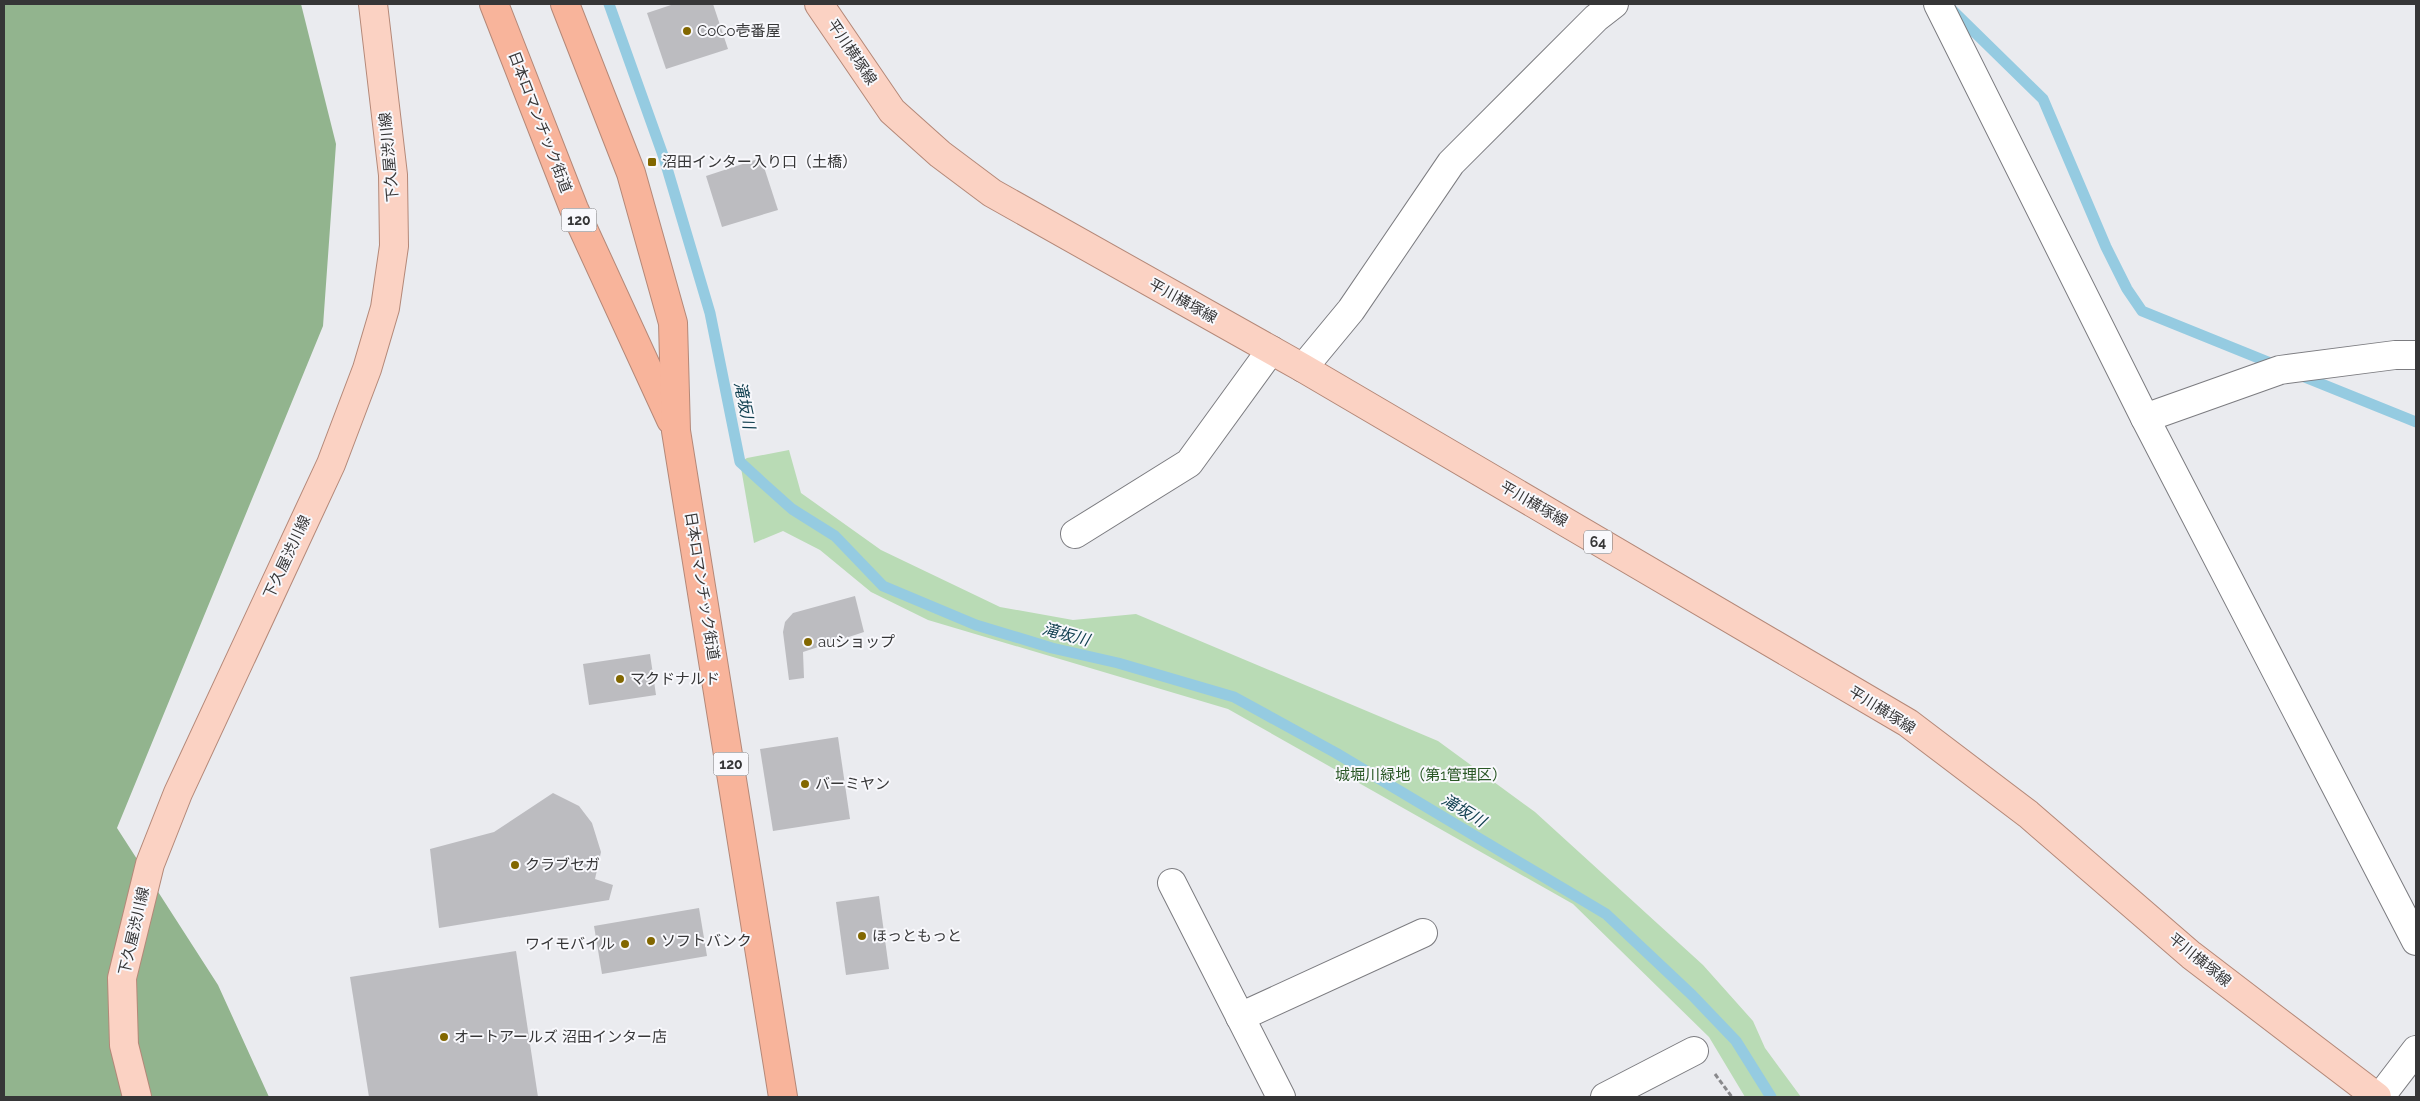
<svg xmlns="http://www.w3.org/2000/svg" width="2420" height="1101" viewBox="0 0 2420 1101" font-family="Raleway,'Noto Sans JP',sans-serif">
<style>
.green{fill:#b9dbb5}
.forest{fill:#92b48e}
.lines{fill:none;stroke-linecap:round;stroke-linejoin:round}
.stream{stroke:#95cbe1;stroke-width:11}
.building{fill:#bcbcc0}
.minor-casing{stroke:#7c7c80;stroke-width:30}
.major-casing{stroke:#b48878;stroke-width:30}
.highway-casing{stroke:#b48878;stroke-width:30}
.path{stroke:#89898c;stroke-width:3;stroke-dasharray:5 2.5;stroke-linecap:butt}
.minor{stroke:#fff;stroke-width:28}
.major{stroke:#fbd2c3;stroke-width:28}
.highway{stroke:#f8b49b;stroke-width:28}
.poi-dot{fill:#826700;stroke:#f8f8fc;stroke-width:2}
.labels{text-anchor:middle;stroke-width:4;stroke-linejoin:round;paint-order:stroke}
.shield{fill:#f8f8fc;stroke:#707072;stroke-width:1}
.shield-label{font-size:14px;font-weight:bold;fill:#363637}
.poi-label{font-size:15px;fill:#363637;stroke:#f8f8fc;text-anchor:start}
.street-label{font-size:15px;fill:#363637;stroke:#f8f8fc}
.park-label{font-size:15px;fill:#295725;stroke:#f8f8fc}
.water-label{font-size:16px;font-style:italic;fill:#114050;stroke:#f8f8fc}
</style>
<rect width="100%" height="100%" fill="#eaebef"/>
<path class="green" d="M789,450L801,493L881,550L1000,607L1073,620L1136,614L1438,741L1535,812L1703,965L1753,1021L1765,1048L1801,1097H1745L1709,1037L1573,904L1228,709L928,620L871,592L820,550L783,531L754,543L740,462L747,458Z"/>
<path class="forest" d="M4,4H301L336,144L323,326L117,828L218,985L269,1097H4Z"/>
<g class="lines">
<g class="stream">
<path d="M609,4L664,158L710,313L740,462L764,484L792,509L835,536L883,586L976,625L1052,648L1118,663L1234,697L1336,753L1606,914L1692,995L1736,1041L1771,1097"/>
<path d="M1950,8L2043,99L2106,247L2127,289L2142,311L2278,366"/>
<path d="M2297,374L2416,422"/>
</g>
</g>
<g class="building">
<path d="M674,4H713L728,49L666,69L647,13Z"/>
<path d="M761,158L778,210L722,227L706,176Z"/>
<path d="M855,596L864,632L803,652L804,678L789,680L783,632L785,622L793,613Z"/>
<path d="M650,654L656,695L589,705L583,664Z"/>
<path d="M838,737L850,819L773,831L760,749Z"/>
<path d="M553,793L579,806L592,823L601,852L595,879L613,885L609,900L439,928L430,849L494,832Z"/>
<path d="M879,896L889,969L846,975L836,902Z"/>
<path d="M699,908L707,956L602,974L594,926Z"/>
<path d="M516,951L538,1097H369L350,977Z"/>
</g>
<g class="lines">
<defs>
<g id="minor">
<path d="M1938,4L2145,418L2416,941"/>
<path d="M1303,368L1351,310L1451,163L1596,18L1614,4"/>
<path d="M2145,418L2280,370L2395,355H2416"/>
<path d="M1075,534L1189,463L1271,350"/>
<path d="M1172,883L1281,1097"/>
<path d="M1240,1017L1423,933"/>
<path d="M1605,1097L1694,1051"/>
<path d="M2380,1097L2416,1050"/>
</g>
<g id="major">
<path d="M819,4L892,111L940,154L992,193L1303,368L1908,723L2028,814L2191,955L2377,1097"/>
<path d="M137,1097L124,1045L122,978L150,864L178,793L331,464L367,369L385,308L394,246L393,175L373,4"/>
</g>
<g id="highway">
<path d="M494,4L574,209L671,420"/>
<path d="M565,4L631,173L673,323L676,431L783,1097"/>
</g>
</defs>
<use href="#minor" class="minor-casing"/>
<use href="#major" class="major-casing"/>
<use href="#highway" class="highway-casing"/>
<path class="path" d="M1715,1074L1732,1097"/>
<use href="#minor" class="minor"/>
<use href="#major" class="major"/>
<use href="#highway" class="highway"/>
</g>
<g class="poi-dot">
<circle cx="687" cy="31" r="5"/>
<rect x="647" y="157" width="10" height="10" rx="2.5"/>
<circle cx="808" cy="642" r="5"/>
<circle cx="620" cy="679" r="5"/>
<circle cx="805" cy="784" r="5"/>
<circle cx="515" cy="865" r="5"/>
<circle cx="862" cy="936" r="5"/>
<circle cx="651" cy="941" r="5"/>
<circle cx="625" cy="944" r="5"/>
<circle cx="444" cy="1037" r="5"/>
</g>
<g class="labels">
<g class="shield">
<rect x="561.5" y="208.5" width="35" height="23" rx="4"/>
<rect x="1584" y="530.5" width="28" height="23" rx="4"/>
<rect x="713.5" y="752.5" width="35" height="23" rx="4"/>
</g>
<g class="shield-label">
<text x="579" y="225">120</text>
<text x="1598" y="547">64</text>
<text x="731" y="769">120</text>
</g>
<g class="poi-label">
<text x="697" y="36">CoCo壱番屋</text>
<text x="662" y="167">沼田インター入り口（土橋）</text>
<text x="818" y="647">auショップ</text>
<text x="630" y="684">マクドナルド</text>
<text x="815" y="789">バーミヤン</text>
<text x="525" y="870">クラブセガ</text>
<text x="872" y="941">ほっともっと</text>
<text x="661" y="946">ソフトバンク</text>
<text x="615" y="949" text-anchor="end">ワイモバイル</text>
<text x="454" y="1042">オートアールズ 沼田インター店</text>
</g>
<g class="street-label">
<text transform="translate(852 52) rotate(56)" y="5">平川横塚線</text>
<text transform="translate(540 122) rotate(69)" y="5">日本ロマンチック街道</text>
<text transform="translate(389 157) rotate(-95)" y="5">下久屋渋川線</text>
<text transform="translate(1183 301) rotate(29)" y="5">平川横塚線</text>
<text transform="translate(1534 504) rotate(30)" y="5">平川横塚線</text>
<text transform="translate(287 557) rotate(-65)" y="5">下久屋渋川線</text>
<text transform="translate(702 586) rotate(81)" y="5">日本ロマンチック街道</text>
<text transform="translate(1882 710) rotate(32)" y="5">平川横塚線</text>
<text transform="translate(134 931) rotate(-77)" y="5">下久屋渋川線</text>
<text transform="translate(2200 960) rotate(39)" y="5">平川横塚線</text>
</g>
<g class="park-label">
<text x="1421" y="780">城堀川緑地（第1管理区）</text>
</g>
<g class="water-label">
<text transform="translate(745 405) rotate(78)" y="6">滝坂川</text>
<text transform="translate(1066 634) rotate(15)" y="6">滝坂川</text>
<text transform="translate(1464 810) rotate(31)" y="6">滝坂川</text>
</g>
</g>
<rect width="2420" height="1101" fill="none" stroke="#363637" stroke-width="10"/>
</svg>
